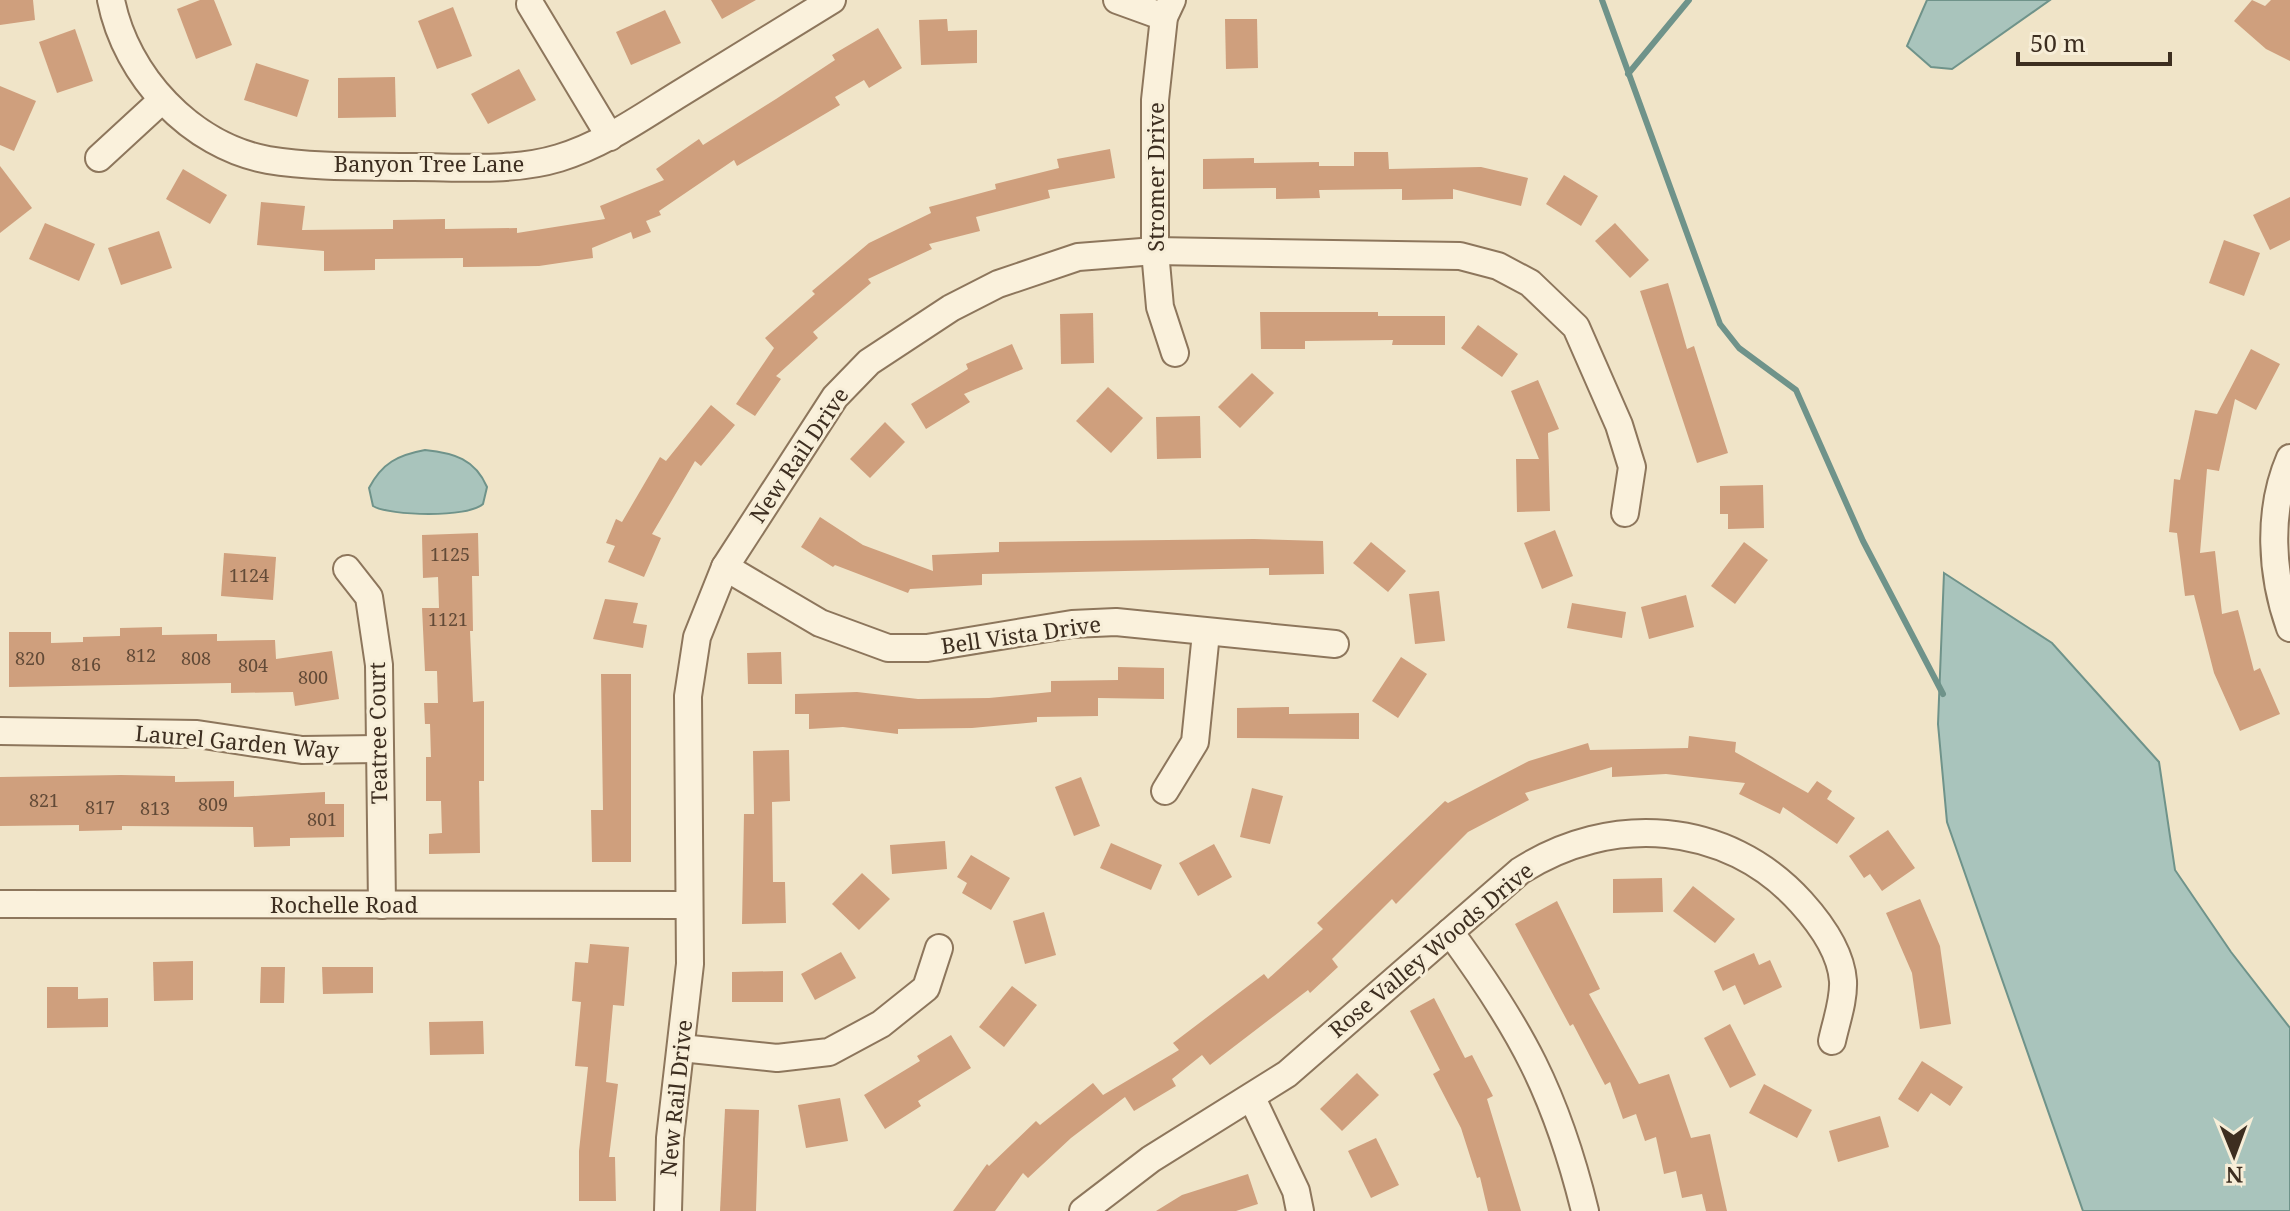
<svg xmlns="http://www.w3.org/2000/svg" width="2290" height="1211" viewBox="0 0 2290 1211" font-family="'Noto Serif',serif">
<style>
.water{fill:#a9c4bc;stroke:#6f938a;stroke-width:2}
.lines{fill:none;stroke-linecap:round;stroke-linejoin:round}
.stream{stroke:#6f938a;stroke-width:6}
.building{fill:#cf9f7d}
.minor-casing{stroke:#8d765c;stroke-width:30}
.minor{stroke:#faf1dc;stroke-width:26}
.labels{text-anchor:middle;stroke-width:6;stroke-linejoin:round;paint-order:stroke}
.number-label{font-size:18px;fill:#624a37}
.street-label{font-size:22px;fill:#3d2e20;stroke:#f7eed8}
</style>
<rect width="100%" height="100%" fill="#f0e4c8"/>
<g class="water">
<path d="M1927,0H2050L1952,69L1931,67L1907,46Z"/>
<path d="M425,450C454,453 475,459 487,487L483,504C468,518 390,516 373,506L369,488C382,463 398,455 425,450Z"/>
<path d="M1944,573L2052,643L2159,762L2175,870L2231,952L2290,1028V1211H2083L1947,822L1938,724Z"/>
</g>
<g class="lines">
<g class="stream">
<path d="M1602,0L1720,324L1739,348L1796,390L1863,541L1943,694"/>
<path d="M1628,74L1689,0"/>
</g>
</g>
<g class="building">
<path d="M0,0H33L35,20L0,25Z"/>
<path d="M200,0H214L232,45L196,59L177,9Z"/>
<path d="M711,0H756L722,19Z"/>
<path d="M2252,0L2265,6L2271,0H2290V61L2266,49L2234,21Z"/>
<path d="M453,7L472,56L437,69L418,21Z"/>
<path d="M665,10L681,43L631,65L616,32Z"/>
<path d="M947,19L948,31L977,30V63L921,65L919,20Z"/>
<path d="M1225,19H1257L1258,68L1226,69Z"/>
<path d="M878,28L902,68L869,88L864,80L835,97L840,105L737,166L734,160L659,211L661,215L646,221L651,232L633,239L631,232L592,248L593,258L539,266L463,267V258L375,259V270L324,271V251L257,245L261,202L305,206L302,230L393,229V220L445,219V229L517,228V233L605,219L600,206L664,180L656,169L699,139L703,145L776,99L835,60L832,55Z"/>
<path d="M75,29L93,81L57,93L39,42Z"/>
<path d="M256,63L309,80L297,117L244,100Z"/>
<path d="M519,69L536,100L488,124L471,94Z"/>
<path d="M395,77L396,117L338,118V78Z"/>
<path d="M0,86L36,101L14,151L0,145Z"/>
<path d="M1110,149L1115,178L1048,190L1050,198L976,217L980,231L929,244L932,249L868,279L871,283L813,332L818,338L776,376L781,379L755,416L736,404L774,348L765,338L815,294L812,291L869,243L931,213L929,207L996,189L995,184L1059,168L1057,159Z"/>
<path d="M1354,152H1388L1389,169L1481,167L1528,178L1521,206L1453,189V199L1402,200V189L1319,190L1320,198L1276,199V188L1203,189V159L1254,158V163L1319,162V166H1354Z"/>
<path d="M0,166L32,208L0,233Z"/>
<path d="M183,169L227,195L210,224L166,199Z"/>
<path d="M1564,175L1598,196L1581,226L1546,204Z"/>
<path d="M2290,197V240L2270,250L2253,215Z"/>
<path d="M45,223L95,244L79,281L29,259Z"/>
<path d="M1615,223L1649,260L1630,278L1595,241Z"/>
<path d="M159,231L172,268L121,285L108,248Z"/>
<path d="M2224,240L2260,253L2244,296L2209,283Z"/>
<path d="M1668,283L1687,349L1694,346L1728,453L1697,463L1640,291Z"/>
<path d="M1260,312H1378V316H1445V345H1392L1393,340L1305,341V349H1261Z"/>
<path d="M1093,313L1094,363L1061,364L1060,314Z"/>
<path d="M1478,325L1518,354L1502,377L1461,348Z"/>
<path d="M1012,344L1023,369L964,394L970,402L926,429L911,404L968,369L966,364Z"/>
<path d="M2251,349L2280,364L2256,410L2235,399L2219,471L2207,469L2200,553L2215,551L2222,614L2238,610L2254,671L2260,668L2280,714L2240,731L2214,673L2194,595L2185,596L2177,533L2169,532L2174,479L2180,480L2195,410L2217,414Z"/>
<path d="M1252,373L1274,393L1240,428L1218,407Z"/>
<path d="M1538,380L1559,429L1548,433L1550,511L1517,512L1516,459H1539L1511,391Z"/>
<path d="M1108,387L1143,418L1111,453L1076,421Z"/>
<path d="M711,405L735,425L701,466L695,461L652,534L661,538L644,577L608,562L615,546L606,543L616,519L622,522L660,457L666,461Z"/>
<path d="M1200,416L1201,458L1157,459L1156,417Z"/>
<path d="M885,422L905,442L870,478L850,459Z"/>
<path d="M1763,485L1764,528L1728,529V514H1720V486Z"/>
<path d="M820,517L863,545L933,571L932,555L999,552V542L1254,539L1323,541L1324,574L1269,575V568L982,574V585L910,589L908,593L835,565L833,567L801,547Z"/>
<path d="M1555,530L1573,576L1542,589L1524,543Z"/>
<path d="M478,533L479,576H472L473,631H470L473,702L484,701V781H479L480,853L429,854V834L442,833L441,801H426V757H431L430,724H425L424,703H438L437,671H425L422,608H439L438,577L423,578L422,535Z"/>
<path d="M1371,542L1406,571L1388,592L1353,563Z"/>
<path d="M1744,542L1768,560L1735,604L1711,586Z"/>
<path d="M224,553L276,557L273,600L221,596Z"/>
<path d="M1439,591L1445,641L1415,644L1409,594Z"/>
<path d="M1686,595L1694,627L1649,639L1641,607Z"/>
<path d="M605,599L638,603L633,623L647,625L643,648L593,639Z"/>
<path d="M1572,603L1626,612L1622,638L1567,628Z"/>
<path d="M162,627V635L217,634V641L275,640L276,659L332,651L339,699L295,706L293,692L231,693V683L9,687V632H51V643L83,642V637L120,636V628Z"/>
<path d="M781,652L782,684H748L747,653Z"/>
<path d="M1401,657L1427,674L1398,718L1372,701Z"/>
<path d="M1118,667L1164,668V699L1098,698V716L1037,717V722L972,728L898,729V734L843,727L809,729V714H795V694L857,692L918,699L989,698L1051,692V681L1118,680Z"/>
<path d="M601,674H631V862H592L591,810H603Z"/>
<path d="M1289,707V714L1359,713V739L1237,738V708Z"/>
<path d="M1689,736L1736,742L1735,752L1808,793L1817,781L1832,791L1827,799L1855,818L1837,844L1783,807L1780,814L1739,794L1745,783L1666,774L1612,777V767L1525,793L1529,800L1468,832L1396,904L1392,899L1332,959L1338,967L1310,993L1308,990L1210,1065L1202,1055L1172,1079L1176,1086L1134,1111L1125,1097L1071,1138L1028,1178L1023,1173L995,1211H953L987,1164L989,1166L1036,1121L1040,1125L1093,1083L1103,1095L1179,1050L1173,1043L1264,974L1268,979L1323,929L1317,923L1445,801L1448,803L1529,761L1588,743L1590,750L1688,748Z"/>
<path d="M789,750L790,801L772,802L773,882H785L786,923L742,924L744,814H754L753,751Z"/>
<path d="M121,775L175,776V782L234,781V797L325,792V804H344V837L290,838V846L254,847L253,827L122,826V830L79,831V825L0,826V777Z"/>
<path d="M1081,777L1100,826L1074,836L1055,787Z"/>
<path d="M1252,788L1283,796L1270,844L1240,837Z"/>
<path d="M1888,830L1915,868L1882,891L1870,874L1864,878L1849,856Z"/>
<path d="M945,841L947,869L892,874L890,845Z"/>
<path d="M1111,843L1162,865L1151,890L1100,868Z"/>
<path d="M1214,844L1232,877L1198,896L1179,863Z"/>
<path d="M971,855L1010,878L991,910L962,893L967,883L957,877Z"/>
<path d="M862,873L890,899L859,930L832,904Z"/>
<path d="M1662,878L1663,912L1613,913V879Z"/>
<path d="M1693,886L1735,919L1715,943L1673,911Z"/>
<path d="M1920,899L1940,946L1951,1024L1920,1029L1912,973L1886,913Z"/>
<path d="M1557,901L1600,989L1589,994L1639,1084L1669,1074L1691,1138L1710,1134L1727,1211H1706L1702,1194L1682,1198L1676,1171L1664,1174L1656,1137L1645,1141L1636,1114L1623,1119L1610,1082L1605,1085L1573,1024L1570,1026L1515,924Z"/>
<path d="M1044,912L1056,955L1025,964L1013,921Z"/>
<path d="M590,944L629,947L624,1006L613,1005L606,1082L618,1084L609,1157H615L616,1201H579V1151L588,1067L575,1066L581,1002L572,1001L575,962L588,963Z"/>
<path d="M841,952L856,978L815,1000L801,974Z"/>
<path d="M1754,953L1759,965L1770,960L1782,987L1744,1005L1735,985L1723,991L1714,971Z"/>
<path d="M193,961V1000L154,1001L153,962Z"/>
<path d="M261,967H285L284,1003H260Z"/>
<path d="M322,967H373V993L323,994Z"/>
<path d="M783,971V1002H732V972Z"/>
<path d="M1012,986L1037,1005L1004,1047L979,1027Z"/>
<path d="M47,987H78V999L108,998V1027L47,1028Z"/>
<path d="M1434,998L1465,1058L1472,1055L1493,1096L1487,1099L1521,1211H1488L1480,1177L1477,1178L1461,1128L1433,1074L1440,1070L1410,1011Z"/>
<path d="M483,1021L484,1054L430,1055L429,1022Z"/>
<path d="M1730,1024L1756,1075L1730,1088L1704,1038Z"/>
<path d="M951,1035L971,1068L918,1101L921,1106L885,1129L864,1095L920,1061L917,1056Z"/>
<path d="M1922,1061L1963,1087L1950,1106L1931,1093L1918,1112L1898,1099Z"/>
<path d="M1357,1073L1379,1095L1342,1131L1320,1109Z"/>
<path d="M1764,1084L1812,1110L1797,1138L1749,1113Z"/>
<path d="M840,1098L848,1141L806,1148L798,1105Z"/>
<path d="M725,1109L759,1110L756,1211H720Z"/>
<path d="M1880,1116L1889,1147L1838,1162L1829,1131Z"/>
<path d="M1376,1138L1399,1185L1371,1198L1348,1151Z"/>
<path d="M1248,1174L1258,1204L1236,1211H1156L1182,1195Z"/>
</g>
<g class="lines">
<defs>
<g id="minor">
<path d="M111,0C126,76 191,146 268,160C316,168 366,166 414,167C461,167 513,172 559,158C602,145 639,119 676,96C728,64 780,32 832,0"/>
<path d="M1117,0L1164,17"/>
<path d="M1172,0L1164,17L1155,100V251L1160,307L1175,353"/>
<path d="M530,4L610,137"/>
<path d="M99,158L162,100"/>
<path d="M2290,458C2267,511 2271,575 2290,628"/>
<path d="M725,567L820,623L888,648H927L1072,624L1116,622L1335,644"/>
<path d="M347,569L369,597L379,665L382,905"/>
<path d="M0,731L197,734L302,750L378,749"/>
<path d="M1165,791L1195,742L1206,633"/>
<path d="M0,904L689,905"/>
<path d="M1450,932C1521,1029 1556,1093 1585,1211"/>
<path d="M681,1048L777,1058L829,1052L881,1024L926,988L939,948"/>
<path d="M1252,1098L1296,1191L1300,1211"/>
<path d="M668,1211L670,1138L690,964L688,696L697,637L725,567L835,397L869,362L951,308L998,284L1078,257L1155,251L1460,256L1498,266L1530,283L1576,327L1619,425L1632,467L1625,513"/>
<path d="M1083,1211L1151,1159L1287,1074L1520,871C1610,813 1727,820 1801,902C1820,923 1841,952 1843,981C1844,1001 1836,1022 1832,1041"/>
</g>
</defs>
<use href="#minor" class="minor-casing"/>
<use href="#minor" class="minor"/>
</g>
<g class="labels">
<g class="number-label">
<text x="450" y="561">1125</text>
<text x="249" y="582">1124</text>
<text x="448" y="626">1121</text>
<text x="141" y="662">812</text>
<text x="30" y="665">820</text>
<text x="196" y="665">808</text>
<text x="86" y="671">816</text>
<text x="253" y="672">804</text>
<text x="313" y="684">800</text>
<text x="44" y="807">821</text>
<text x="213" y="811">809</text>
<text x="100" y="814">817</text>
<text x="155" y="815">813</text>
<text x="322" y="826">801</text>
</g>
<g class="street-label">
<text x="429" y="172">Banyon Tree Lane</text>
<text transform="translate(1156 177) rotate(-90)" y="8">Stromer Drive</text>
<text transform="translate(799 455) rotate(-56)" y="8">New Rail Drive</text>
<text transform="translate(1021 635) rotate(-8)" y="8">Bell Vista Drive</text>
<text transform="translate(378 733) rotate(-91)" y="8">Teatree Court</text>
<text transform="translate(237 742) rotate(5)" y="8">Laurel Garden Way</text>
<text x="344" y="913">Rochelle Road</text>
<text transform="translate(1431 950) rotate(-40)" y="8">Rose Valley Woods Drive</text>
<text transform="translate(676 1098) rotate(-84)" y="8">New Rail Drive</text>
</g>
</g>
<g transform="translate(2234 1155) rotate(179)" stroke="#f7eed8" stroke-width="6" paint-order="stroke">
<path d="M0-6L14 30L0 20L-14 30Z" fill="#3d2e20"/>
<text y="-12" font-size="22" font-weight="bold" text-anchor="middle" fill="#3d2e20">N</text>
</g>
<path d="M2018 52v12h152v-12" fill="none" stroke="#3d2e20" stroke-width="4"/>
<text x="2030" y="52" font-size="24" fill="#3d2e20" stroke="#f7eed8" stroke-width="6" paint-order="stroke">50 m</text>
</svg>
